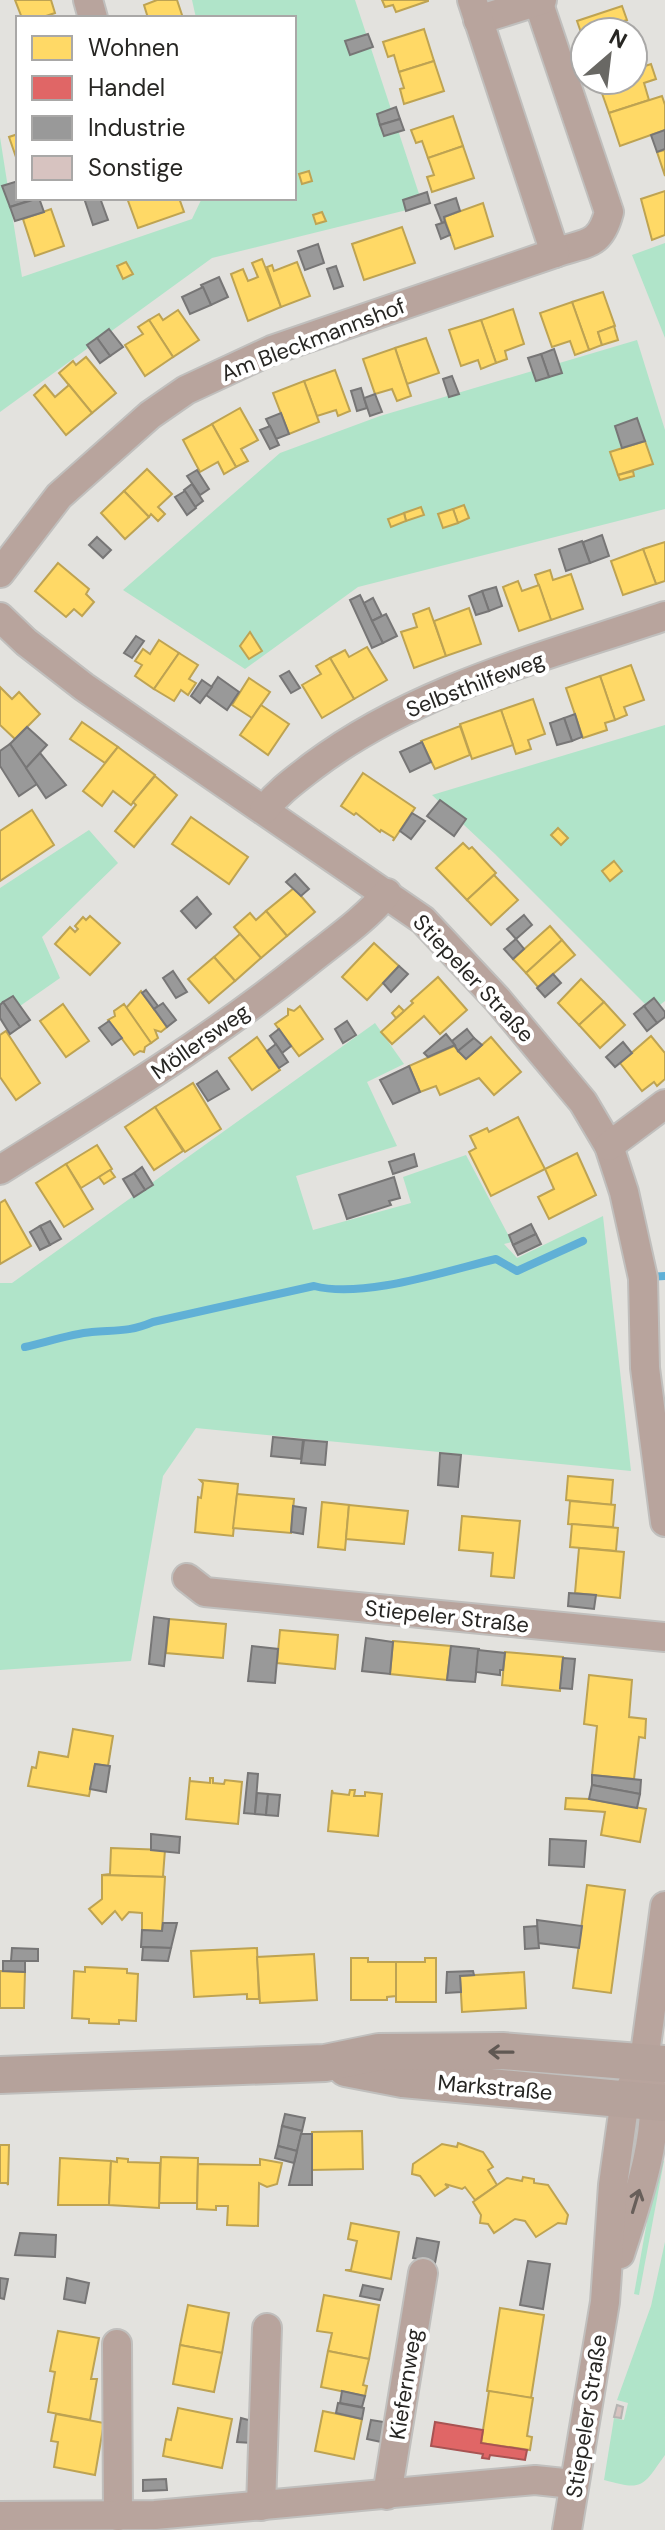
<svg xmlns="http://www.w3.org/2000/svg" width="665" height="2530" viewBox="0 0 665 2530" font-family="'DM Sans',sans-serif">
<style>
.green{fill:#b0e4c9}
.homes{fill:#ffd966;stroke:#bea352;stroke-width:2}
.shops{fill:#e06666;stroke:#a85352;stroke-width:2}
.industry{fill:#999;stroke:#777676;stroke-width:2}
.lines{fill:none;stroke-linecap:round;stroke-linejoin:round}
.stream{stroke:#60b0d6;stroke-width:8}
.building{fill:#d7c3c0;stroke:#b6b4b2;stroke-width:2}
.minor-casing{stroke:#c0bfbd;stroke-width:32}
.major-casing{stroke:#c0bfbd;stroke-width:40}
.minor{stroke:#b8a49d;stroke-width:28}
.major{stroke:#b5a29b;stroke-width:36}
.oneway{stroke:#605853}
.oneway2{stroke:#685f5a}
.labels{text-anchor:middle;stroke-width:8;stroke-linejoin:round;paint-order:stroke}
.street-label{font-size:22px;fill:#272623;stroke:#fff}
</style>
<rect width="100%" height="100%" fill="#e3e2de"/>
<g class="green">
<path d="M192,0H355L423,206L212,258L0,412V137L22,277L192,219L202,198H294V18H196Z"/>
<path d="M665,243V338L632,255Z"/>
<path d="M637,340L665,430V509L358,587L245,669L123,590L280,453L380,416Z"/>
<path d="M665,725V1001L652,1011L495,854L432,795Z"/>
<path d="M89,830L118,863L42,937L60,978L0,1020V888Z"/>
<path d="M375,1023L404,1064L367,1082L397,1146L296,1176L313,1230L411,1203L403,1177L466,1155L512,1242L504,1244L517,1258L603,1216L631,1471L196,1428L163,1476L131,1661L0,1670V1283H12Z"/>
<path d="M658,2160L664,2161L639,2295L634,2294Z"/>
<path d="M665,2242V2455C642,2487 644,2491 604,2480L614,2418L624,2420L628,2403L617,2400L651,2306Z"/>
</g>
<g class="homes">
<path d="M15,0H51L55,13L40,18H22Z"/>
<path d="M157,0H177L183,18H148L144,5Z"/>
<path d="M382,0H428V1L396,12L393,5L385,7Z"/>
<path d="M622,6L627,20L618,23L621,32H585V44L577,21Z"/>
<path d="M424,29L434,61L399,72L394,55L388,57L383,42Z"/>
<path d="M434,61L444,91L404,104L400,89L404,88L399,72Z"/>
<path d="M651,64L656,79L644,83L649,100L609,113L598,82L633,80V70Z"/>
<path d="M662,96L665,105V130L620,146L609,113Z"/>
<path d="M453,116L463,146L428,158L422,141L416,143L411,130Z"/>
<path d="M18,134V163L9,137Z"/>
<path d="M463,146L474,178L432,192L427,177L434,175L428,158Z"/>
<path d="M665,150V176L657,152Z"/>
<path d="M309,171L312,181L302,184L299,174Z"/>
<path d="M665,191V235L652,240L641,199Z"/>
<path d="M127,198H179L184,212L138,228Z"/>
<path d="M483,203L493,236L455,249L444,217Z"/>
<path d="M51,209L64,246L35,256L23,219Z"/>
<path d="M322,212L326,221L316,224L313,215Z"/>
<path d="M402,227L415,263L364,280L352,244Z"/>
<path d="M262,259L281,307L248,321L231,274L243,269L248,281L258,277L252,263Z"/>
<path d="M126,262L133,274L123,279L117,266Z"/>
<path d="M297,262L310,296L281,307L267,267L272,265L274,271Z"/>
<path d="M603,292L615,326L598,332L602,345L589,350L572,302Z"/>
<path d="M572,302L589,350L575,355L570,341L552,347L540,313Z"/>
<path d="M513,309L524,344L505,351L507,359L496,363L481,320Z"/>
<path d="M178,310L199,340L173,357L149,320L159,314L163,320Z"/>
<path d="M149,320L173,357L145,376L125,345L143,334L138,327Z"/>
<path d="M481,320L496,363L481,369L478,360L461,366L449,330Z"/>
<path d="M614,326L618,340L602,345L598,332Z"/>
<path d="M426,338L439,373L407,384L395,348Z"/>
<path d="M395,348L411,396L397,401L392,389L375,394L363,359Z"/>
<path d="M86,357L116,393L92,413L59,373L73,361L76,365Z"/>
<path d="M335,370L350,411L338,416L336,410L317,416L304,381Z"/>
<path d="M304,381L319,422L289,434L273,393Z"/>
<path d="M45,385L55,397L69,385L92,413L66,435L34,395Z"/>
<path d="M240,408L258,440L241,449L248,461L236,467L212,424Z"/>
<path d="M212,424L236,467L224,474L218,462L200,472L183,440Z"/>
<path d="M645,441L653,464L618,475L610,452Z"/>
<path d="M147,469L172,494L158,507L165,514L158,521L151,514L149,517L124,491Z"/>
<path d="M633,471L634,476L620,480L618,475Z"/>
<path d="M124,491L149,517L125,539L101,513Z"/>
<path d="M464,505L469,518L458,523L453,509Z"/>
<path d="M421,507L424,515L406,521L404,513Z"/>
<path d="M453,509L458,523L443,528L438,514Z"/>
<path d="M404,513L406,521L391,527L388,519Z"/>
<path d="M665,542V581L656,584L643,549Z"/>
<path d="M643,549L656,584L623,595L611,561Z"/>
<path d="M58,563L89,589L86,594L94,602L82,616L74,609L66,617L35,591Z"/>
<path d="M550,570L553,580L571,574L583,609L551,620L535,575Z"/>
<path d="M518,581L522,591L539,585L551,620L519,631L503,587Z"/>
<path d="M429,608L446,656L414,668L401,632L417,627L413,614Z"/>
<path d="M469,608L481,644L446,656L434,621Z"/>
<path d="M250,632L262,651L249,659L240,646Z"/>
<path d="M159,640L179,653L154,689L135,676L142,665L135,661L143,649L150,654Z"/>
<path d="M367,647L387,680L354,699L330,658L345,650L349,657Z"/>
<path d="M179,653L198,665L189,679L196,683L188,695L181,690L174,701L154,689Z"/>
<path d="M330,658L354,699L322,718L302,685L321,674L316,666Z"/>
<path d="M631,665L644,700L624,707L627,715L615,720L600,676Z"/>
<path d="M600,676L615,720L605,723L607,730L583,738L566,688Z"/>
<path d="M249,678L270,692L252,718L232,705Z"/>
<path d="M0,687L12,699L19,692L40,714L15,739L0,725Z"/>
<path d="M533,699L545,734L528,740L531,749L516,754L501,710Z"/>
<path d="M261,705L289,724L268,755L240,735Z"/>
<path d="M501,710L513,745L472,759L460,724Z"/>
<path d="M82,722L118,747L105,763L70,739Z"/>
<path d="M460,726L470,755L435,769L421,741Z"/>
<path d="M118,747L155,775L131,805L113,791L102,806L83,791Z"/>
<path d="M363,773L415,808L393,841L394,838L381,830L380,832L356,813L354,815L341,806Z"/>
<path d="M155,776L177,795L134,847L115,831L136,805L133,802Z"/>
<path d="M32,810L54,845L0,881V831Z"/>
<path d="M191,817L248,857L229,884L172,844Z"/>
<path d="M558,828L568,838L561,845L551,835Z"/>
<path d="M463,843L469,849L472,847L496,873L467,900L436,868Z"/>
<path d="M614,861L622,871L610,881L602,871Z"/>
<path d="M494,875L518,900L491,925L467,900Z"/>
<path d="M294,888L315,912L287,936L266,911Z"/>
<path d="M266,911L287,936L261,958L234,927L250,913L256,920Z"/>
<path d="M90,916L120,943L90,975L55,944L70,927L75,932L78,929L75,926L83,917L86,920Z"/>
<path d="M550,926L562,940L526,973L513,959Z"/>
<path d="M240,934L261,958L235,981L214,957Z"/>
<path d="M562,940L575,955L538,987L526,973Z"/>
<path d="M374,943L399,966L367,1000L342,977Z"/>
<path d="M214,957L235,981L209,1003L188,979Z"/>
<path d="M438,977L467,1010L440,1034L424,1016L392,1044L381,1032L413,1003L411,1001Z"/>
<path d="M581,979L604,1002L579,1025L558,1003Z"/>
<path d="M141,991L167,1027L161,1032L155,1030L158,1038L151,1043L126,1008Z"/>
<path d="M604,1002L625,1025L600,1048L579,1025Z"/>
<path d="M63,1004L89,1041L66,1057L40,1021Z"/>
<path d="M124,1004L151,1043L145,1047L144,1052L140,1051L134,1055L108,1020L115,1016L114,1011Z"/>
<path d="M300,1006L323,1039L299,1056L275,1024L288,1015V1009L294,1011Z"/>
<path d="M399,1006L404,1011L396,1018L392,1013Z"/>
<path d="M6,1031L40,1083L16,1100L0,1077V1035Z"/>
<path d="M651,1036L665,1053V1079L657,1086L654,1082L642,1091L620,1063Z"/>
<path d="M257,1037L280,1070L252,1090L229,1058Z"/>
<path d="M491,1037L521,1072L494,1095L479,1078L440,1095L436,1086L420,1092L409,1066L454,1046L466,1059Z"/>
<path d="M193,1083L221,1129L185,1152L155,1107Z"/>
<path d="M155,1107L183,1151L154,1170L125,1127Z"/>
<path d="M518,1117L545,1169L491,1196L469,1152L476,1148L470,1136L487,1128L489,1132Z"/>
<path d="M97,1145L112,1169L81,1188L66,1164Z"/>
<path d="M577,1153L596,1195L549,1219L538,1197L554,1189L545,1169Z"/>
<path d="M66,1164L93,1209L64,1227L36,1183Z"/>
<path d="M110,1170L115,1177L104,1184L99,1177Z"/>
<path d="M5,1200L31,1246L0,1264V1203Z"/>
<path d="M568,1476L613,1480L611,1505L566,1500Z"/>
<path d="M200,1480L238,1484L233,1536L195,1532L198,1497L201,1498L203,1483Z"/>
<path d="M237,1494L294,1499L291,1533L233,1528Z"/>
<path d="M570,1501L615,1505L613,1527L568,1524Z"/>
<path d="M322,1502L349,1505L345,1550L318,1547Z"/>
<path d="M349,1505L408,1511L404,1544L346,1539Z"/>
<path d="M462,1516L520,1521L514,1578L491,1576L493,1553L459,1550Z"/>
<path d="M572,1524L618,1528L616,1551L570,1547Z"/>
<path d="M579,1548L624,1552L620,1598L575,1593Z"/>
<path d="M169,1619L226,1624L223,1658L166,1653Z"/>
<path d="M280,1630L338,1635L335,1669L277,1663Z"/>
<path d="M393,1641L451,1646L447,1680L390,1674Z"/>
<path d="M505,1652L563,1657L560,1691L502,1685Z"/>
<path d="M589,1675L632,1680L629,1717L646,1719L645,1738L639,1737L634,1779L592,1775L597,1726L584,1724Z"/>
<path d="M73,1729L113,1736L108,1766L95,1764L89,1796L28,1786L32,1767L36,1768L39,1752L68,1757Z"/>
<path d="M190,1777V1781L210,1783V1778H213V1783L224,1784L225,1780L242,1782L238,1824L186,1819Z"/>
<path d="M332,1790L333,1793L349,1795L350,1790H355L354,1796H365V1792L382,1794L378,1836L328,1831Z"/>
<path d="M566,1798L589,1799L646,1809L640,1842L601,1835L605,1812L565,1809Z"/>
<path d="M111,1848L165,1850L163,1876L165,1877L102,1875L110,1874Z"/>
<path d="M102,1875L165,1877L162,1931L142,1930V1913L129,1912L122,1920L115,1911L102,1924L89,1909L102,1899Z"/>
<path d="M587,1885L625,1890L611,1993L573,1988Z"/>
<path d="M257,1948L259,1999H247V1994L194,1997L191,1951Z"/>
<path d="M314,1954L317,2000L260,2003L257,1957Z"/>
<path d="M351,1958H368V1962H396V1996L387,1997V2000H351Z"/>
<path d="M425,1958H436V2002H396V1962H425Z"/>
<path d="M85,1967L127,1969V1973L138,1974L136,2021L119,2020V2024L89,2023V2019L72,2018L74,1971L85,1972Z"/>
<path d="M0,1971L25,1972L24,2008H0Z"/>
<path d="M524,1972L526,2008L462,2012L460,1976Z"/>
<path d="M362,2131L363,2169L311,2170L312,2132Z"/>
<path d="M458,2143L483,2152L493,2167L488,2170L497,2185L475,2200L465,2187L462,2189L445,2184L448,2187L435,2196L420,2176L412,2174L413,2164L442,2144L457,2147Z"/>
<path d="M0,2145H9L8,2185L7,2183H0Z"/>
<path d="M161,2157L198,2158L197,2203H159Z"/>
<path d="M60,2158L111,2161L109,2205H58Z"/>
<path d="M117,2158L128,2159V2162L160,2163L159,2208L109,2205L111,2161L117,2162Z"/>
<path d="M260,2159L282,2163L277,2184L267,2187L259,2183L258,2226L227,2225L228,2206H216V2210L197,2209L198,2164L260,2165Z"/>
<path d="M523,2177L534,2179V2183L548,2185L568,2215L566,2224L558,2223L536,2237L525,2221L515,2219L494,2233L488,2224L480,2223L481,2215L473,2202L507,2178L522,2181Z"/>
<path d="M351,2223L399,2232L391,2279L345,2270H351L357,2241L348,2239Z"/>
<path d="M324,2295L379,2305L369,2359L328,2351L332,2333L317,2331Z"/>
<path d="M188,2305L229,2313L222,2353L180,2345Z"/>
<path d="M500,2308L544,2315L531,2398L487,2391Z"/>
<path d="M58,2331L99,2338L91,2379H97L90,2420L48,2412L55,2372L50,2371Z"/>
<path d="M180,2345L222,2353L214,2392L173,2384Z"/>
<path d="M328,2351L369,2359L363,2385L367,2386L365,2396L321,2387Z"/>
<path d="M489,2391L533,2398L527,2436L532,2437L530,2450L481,2443Z"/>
<path d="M178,2408L232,2419L222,2468L163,2456L166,2439L171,2440Z"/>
<path d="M323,2411L362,2419L354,2459L315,2451Z"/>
<path d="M56,2414L104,2423L95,2475L54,2467L58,2442L51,2441Z"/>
</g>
<path class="shops" d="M435,2422L483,2430L481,2443L527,2450L525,2460L490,2455L489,2459L482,2458L483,2454L431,2446Z"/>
<g class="industry">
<path d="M368,34L373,47L350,55L345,41Z"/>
<path d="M396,107L400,119L380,125L377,114Z"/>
<path d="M400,119L404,130L384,136L380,125Z"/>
<path d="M665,130V149L657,152L651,135Z"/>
<path d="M18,181V198H37L10,207L2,186Z"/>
<path d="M427,192L430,203L406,211L403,200Z"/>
<path d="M39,198L44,212L15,221L10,207Z"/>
<path d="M84,198H100L108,220L93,225Z"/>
<path d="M456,198L460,211L444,217L445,222L442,223L435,205Z"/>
<path d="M445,222L450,235L441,239L436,225Z"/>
<path d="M318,244L324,263L305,270L298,251Z"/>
<path d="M336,266L343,286L334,289L327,269Z"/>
<path d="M219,277L228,297L211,305L201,285Z"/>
<path d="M203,287L211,305L190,314L182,297Z"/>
<path d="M109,329L123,347L110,356L97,338Z"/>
<path d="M97,338L110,356L100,363L87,345Z"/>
<path d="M554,349L562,373L549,377L541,354Z"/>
<path d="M541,354L549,377L536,381L528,358Z"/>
<path d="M452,376L459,394L449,397L443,379Z"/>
<path d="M361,388L367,408L357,411L351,391Z"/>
<path d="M375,394L382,412L370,416L364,398Z"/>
<path d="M281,413L289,434L276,439L266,419Z"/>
<path d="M637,418L645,441L622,448L615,426Z"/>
<path d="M270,426L279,445L270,449L260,430Z"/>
<path d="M197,470L209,489L200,495L187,476Z"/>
<path d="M192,484L203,501L195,507L184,490Z"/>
<path d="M185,491L196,508L187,515L175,497Z"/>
<path d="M602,535L609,556L590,563L583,542Z"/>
<path d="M97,537L111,550L103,558L89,545Z"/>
<path d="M582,541L590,563L566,571L559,549Z"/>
<path d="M496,587L502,606L489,611L482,591Z"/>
<path d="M482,591L489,611L476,615L469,596Z"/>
<path d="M360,595L383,643L372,648L350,600Z"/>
<path d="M373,598L382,616L372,621L364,603Z"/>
<path d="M386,614L397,636L383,643L372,621Z"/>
<path d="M136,636L144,641L132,658L124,653Z"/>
<path d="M289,671L300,688L291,693L280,676Z"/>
<path d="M218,677L239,692L227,710L206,695Z"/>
<path d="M202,680L212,687L200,703L191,696Z"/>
<path d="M575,714L582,737L572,741L564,718Z"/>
<path d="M564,718L572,741L557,745L550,723Z"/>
<path d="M27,727L47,745L26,768L10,744Z"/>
<path d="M422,742L431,762L410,772L400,752Z"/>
<path d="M10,744L37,784L19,796L0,766V751Z"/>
<path d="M40,753L66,785L46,798L26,768Z"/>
<path d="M440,800L466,819L454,836L427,816Z"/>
<path d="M412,813L425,821L411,839L400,831Z"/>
<path d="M295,874L309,889L301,896L286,882Z"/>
<path d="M197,897L211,914L196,928L181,911Z"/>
<path d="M524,915L532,925L516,939L507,929Z"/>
<path d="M516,939L524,949L513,959L504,949Z"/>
<path d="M399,966L408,974L391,992L383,983Z"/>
<path d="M173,971L187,992L176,998L163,978Z"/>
<path d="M553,974L561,983L545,997L537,988Z"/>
<path d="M146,990L158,1006L154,1009L142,993Z"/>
<path d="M13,996L30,1020L20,1027L3,1002Z"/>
<path d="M654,998L665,1012V1017L657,1023L644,1006Z"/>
<path d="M3,1002L20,1027L10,1034L0,1018V1005Z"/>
<path d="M163,1003L176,1020L167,1027L154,1009Z"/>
<path d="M644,1006L657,1023L647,1031L634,1014Z"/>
<path d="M109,1021L122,1038L112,1045L99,1028Z"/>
<path d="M347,1021L356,1035L343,1043L335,1029Z"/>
<path d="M279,1029L291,1046L282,1053L270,1036Z"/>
<path d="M467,1029L474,1038L458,1051L452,1041Z"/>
<path d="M446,1034L455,1045L428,1057L424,1053Z"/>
<path d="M474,1038L482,1045L466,1059L458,1051Z"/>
<path d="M623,1042L632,1053L615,1067L606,1057Z"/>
<path d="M276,1044L288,1062L279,1068L267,1051Z"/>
<path d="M409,1066L420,1092L393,1104L380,1080Z"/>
<path d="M217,1071L229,1089L208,1101L197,1084Z"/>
<path d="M414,1154L417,1166L393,1174L389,1162Z"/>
<path d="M142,1167L153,1185L145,1190L134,1173Z"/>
<path d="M134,1173L145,1190L134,1197L123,1179Z"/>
<path d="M394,1177L400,1198L389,1201L391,1205L347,1219L339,1195Z"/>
<path d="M50,1221L61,1239L50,1245L40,1226Z"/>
<path d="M531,1224L536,1234L513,1245L509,1235Z"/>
<path d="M40,1226L50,1245L40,1250L30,1232Z"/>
<path d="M536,1234L541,1244L518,1255L513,1245Z"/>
<path d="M273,1437L303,1440L301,1459L271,1456Z"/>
<path d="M304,1440L327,1442L325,1465L301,1463Z"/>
<path d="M440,1453L461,1455L458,1487L438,1485Z"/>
<path d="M293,1506L306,1508L303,1534L291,1532Z"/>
<path d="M569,1593L596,1595L594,1609L568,1606Z"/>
<path d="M154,1617L169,1619L164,1666L149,1664Z"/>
<path d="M366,1638L393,1642L390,1674L362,1671Z"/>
<path d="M252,1646L278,1649L275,1683L248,1681Z"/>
<path d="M451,1646L479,1649L475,1682L447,1680Z"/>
<path d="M478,1650L505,1653L503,1670H500V1675L476,1672Z"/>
<path d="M563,1658L575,1659L572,1689L560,1688Z"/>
<path d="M95,1764L110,1766L106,1792L90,1789Z"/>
<path d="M248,1773L258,1774L255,1814L244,1813Z"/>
<path d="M592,1775L641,1780L640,1794L592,1785Z"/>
<path d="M592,1785L640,1794L637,1808L589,1799Z"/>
<path d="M257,1793L268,1794L266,1815L255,1814Z"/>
<path d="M268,1794L280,1795L278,1816L266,1815Z"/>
<path d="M151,1834L180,1837L179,1853L151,1850Z"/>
<path d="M550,1839L586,1841L584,1867L549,1865Z"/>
<path d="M537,1920L582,1926L579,1948L538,1943Z"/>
<path d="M163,1923H177L171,1948L141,1947L142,1930L162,1931Z"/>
<path d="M537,1926L539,1948L525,1949L524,1927Z"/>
<path d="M143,1947L171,1948L168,1961L142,1960Z"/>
<path d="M12,1948L38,1949V1961H11Z"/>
<path d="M3,1961H25V1972L3,1971Z"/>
<path d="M473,1971L474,1975L460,1976L461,1992L446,1993L447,1972Z"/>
<path d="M285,2114L305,2118L302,2131L282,2126Z"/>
<path d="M282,2126L302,2131L297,2151L278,2146Z"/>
<path d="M301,2134H312V2185H289Z"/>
<path d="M278,2146L297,2151L294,2163L275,2158Z"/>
<path d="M20,2233L56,2235L55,2257L15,2255Z"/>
<path d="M417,2238L439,2242L435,2263L413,2258Z"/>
<path d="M528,2261L550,2264L543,2309L520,2305Z"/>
<path d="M0,2278L8,2279L4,2299L0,2298Z"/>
<path d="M67,2278L89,2283L85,2303L64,2299Z"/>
<path d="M363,2285L383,2289L380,2300L360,2296Z"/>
<path d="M342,2391L365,2396L362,2407L340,2403Z"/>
<path d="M338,2403L364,2408L362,2419L336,2413Z"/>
<path d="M241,2418L252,2421V2443L237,2442Z"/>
<path d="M371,2420L390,2423L386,2443L367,2439Z"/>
<path d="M166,2479L167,2490L143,2491V2480Z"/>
</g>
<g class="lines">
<g class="stream">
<path d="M648,1277L665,1276"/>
<path d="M25,1347C47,1342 70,1334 92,1332C117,1330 129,1332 153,1322L314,1286C363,1299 446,1271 496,1259L517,1271L583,1241"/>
</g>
</g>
<path class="building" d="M617,2405L623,2407L621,2418L614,2417Z"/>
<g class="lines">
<defs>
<g id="minor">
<path d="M88,0L93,18"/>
<path d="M538,1L609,212C600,247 586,242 555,253"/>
<path d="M478,20L542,0"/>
<path d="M0,573L59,496L150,415L186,390L272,350L555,253L472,0"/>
<path d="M0,617L26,642L84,687L423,920L497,999L583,1102L609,1146L624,1192L643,1278L645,1368L665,1522"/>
<path d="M264,810C278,792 295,780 313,766C417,688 544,657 665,616"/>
<path d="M609,1146L665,1104"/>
<path d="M0,1170C104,1105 208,1042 304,965C332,942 364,921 387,893"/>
<path d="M187,1578L205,1592L665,1637"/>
<path d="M620,2254C634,2210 663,2129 651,2085"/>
<path d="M117,2344L118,2516"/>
<path d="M387,2495L423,2273"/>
<path d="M261,2506L267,2328"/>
<path d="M0,2516L155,2515L535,2480L573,2484"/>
<path d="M567,2530L605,2302L613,2185L625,2099L644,2061L665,1906"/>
</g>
<g id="major">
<path d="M346,2068L403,2079L665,2103"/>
<path d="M0,2075L325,2063L379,2052L502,2051L665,2064"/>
</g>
</defs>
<use href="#minor" class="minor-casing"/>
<use href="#major" class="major-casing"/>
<use href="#minor" class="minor"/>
<use href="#major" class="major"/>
</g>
<defs><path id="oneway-shaft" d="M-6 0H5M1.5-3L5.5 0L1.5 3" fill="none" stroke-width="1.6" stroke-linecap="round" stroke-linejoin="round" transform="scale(2)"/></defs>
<use class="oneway" href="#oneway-shaft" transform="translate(501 2052) rotate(-179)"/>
<use class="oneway2" href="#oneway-shaft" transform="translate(636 2201) rotate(-73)"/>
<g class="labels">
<g class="street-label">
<text transform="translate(313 339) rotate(-21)" y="8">Am Bleckmannshof</text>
<text transform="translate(475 684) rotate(-21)" y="8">Selbsthilfeweg</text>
<text transform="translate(474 978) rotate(47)" y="8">Stiepeler Straße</text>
<text transform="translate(200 1041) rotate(-35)" y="8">Möllersweg</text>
<text transform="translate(447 1616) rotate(6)" y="8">Stiepeler Straße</text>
<text transform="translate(495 2087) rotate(5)" y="8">Markstraße</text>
<text transform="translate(405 2384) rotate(-81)" y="8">Kiefernweg</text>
<text transform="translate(586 2416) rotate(-81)" y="8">Stiepeler Straße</text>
</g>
</g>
<rect x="16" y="16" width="280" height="184" fill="#ffffff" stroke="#a9a8a7" stroke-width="2"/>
<rect x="32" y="36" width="40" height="24" fill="#ffd966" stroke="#a9a8a7" stroke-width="2"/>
<text x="88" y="56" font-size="24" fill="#272623">Wohnen</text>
<rect x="32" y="76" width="40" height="24" fill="#e06666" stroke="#a9a8a7" stroke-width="2"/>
<text x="88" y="96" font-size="24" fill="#272623">Handel</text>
<rect x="32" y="116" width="40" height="24" fill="#999999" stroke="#a9a8a7" stroke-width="2"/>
<text x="88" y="136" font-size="24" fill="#272623">Industrie</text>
<rect x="32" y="156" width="40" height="24" fill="#d7c3c0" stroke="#a9a8a7" stroke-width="2"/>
<text x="88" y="176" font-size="24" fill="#272623">Sonstige</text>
<g transform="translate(609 56) rotate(28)"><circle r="38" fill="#ffffff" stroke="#a9a8a7" stroke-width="2"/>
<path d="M0-6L14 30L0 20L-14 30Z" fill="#696864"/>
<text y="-12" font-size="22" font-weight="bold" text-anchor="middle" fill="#272623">N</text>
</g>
</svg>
